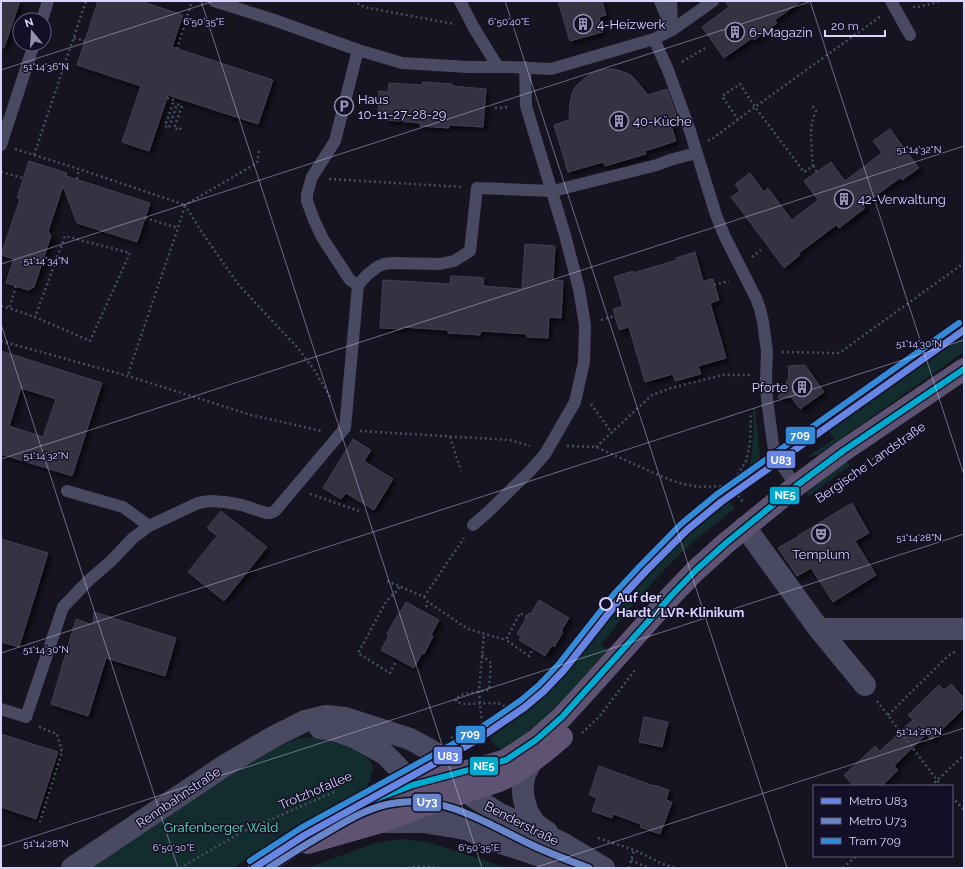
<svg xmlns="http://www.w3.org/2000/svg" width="965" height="869" viewBox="0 0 965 869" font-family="Raleway,sans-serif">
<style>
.green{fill:#132c2d}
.building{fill:#343243;stroke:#433f54;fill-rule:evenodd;filter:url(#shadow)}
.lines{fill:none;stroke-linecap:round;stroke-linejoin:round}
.path{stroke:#44505f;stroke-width:2.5;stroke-dasharray:2 3;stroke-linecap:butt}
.service{stroke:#4a4962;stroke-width:12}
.minor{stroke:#4a4962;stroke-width:22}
.tertiary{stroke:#4a4962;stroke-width:22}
.primary{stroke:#5e5373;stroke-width:22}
.bus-1-casing{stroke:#130f26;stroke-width:9}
.bus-1{stroke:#00a9ce;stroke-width:6}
.tram-1-casing{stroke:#130f26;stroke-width:9}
.tram-1{stroke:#338bd7;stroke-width:6}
.metro-1-casing{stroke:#130f26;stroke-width:10}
.metro-2-casing{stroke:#130f26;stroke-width:10}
.metro-1{stroke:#6786e3;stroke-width:7}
.metro-2{stroke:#6886c9;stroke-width:7}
.ticks{fill:none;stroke:#d9d4ff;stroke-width:1;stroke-opacity:0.45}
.stop-dot{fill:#130f26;stroke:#d9d4ff;stroke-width:2}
.labels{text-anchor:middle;stroke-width:3;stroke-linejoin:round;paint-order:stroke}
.poi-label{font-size:13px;fill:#d9d4ff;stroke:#130f26;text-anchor:start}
.street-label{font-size:13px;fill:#d9d4ff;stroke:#130f26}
.stop-label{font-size:13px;font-weight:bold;fill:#d9d4ff;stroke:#130f26;text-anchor:start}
.park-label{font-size:13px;fill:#5fe0c0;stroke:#130f26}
.ticks-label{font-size:10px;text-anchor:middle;fill:#d9d4ff;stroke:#130f26;stroke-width:3;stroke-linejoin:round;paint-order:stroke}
.line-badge{stroke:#130f26;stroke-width:1.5}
.badge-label{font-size:11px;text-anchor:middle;font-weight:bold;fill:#fff}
</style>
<defs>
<filter id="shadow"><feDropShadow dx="3.5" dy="3.5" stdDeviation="2" flood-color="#0009"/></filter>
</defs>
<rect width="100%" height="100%" fill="#161421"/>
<g class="green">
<path d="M964,321V352L819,454L810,457H807L834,439L824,423L866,394Z"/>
<path d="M753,408H755L761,468L749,475L754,430Z"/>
<path d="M846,460L850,465L809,496L807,493Z"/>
<path d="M724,494L735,508C724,518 712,526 700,536C663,568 631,606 601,645L607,650C583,679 559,709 529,732C520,739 510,745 501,751L496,746H495L485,729C505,716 526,703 544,686C575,655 598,618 627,585C656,551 690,523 724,494Z"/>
<path d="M311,737L327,738L356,750L369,759L372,765L373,769L367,788L293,828L233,868H83L266,752L296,739Z"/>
<path d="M401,839L428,842L508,868H307L375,843Z"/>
</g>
<g class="building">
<path d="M1,1H20L4,48H1Z"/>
<path d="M98,1H140L183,15L172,47L273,80L258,124L168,95L149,151L122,142L141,86L77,65Z"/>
<path d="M558,1H602L606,15L599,17L603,32L570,41Z"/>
<path d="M725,1H801L775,20L777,23L754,40L752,38L724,58L702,27L729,7Z"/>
<path d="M613,69L618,70L629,74L634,78L648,95L667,89L678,120L670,123L676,141L645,151L646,154L605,166L603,162L568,172L554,125L569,120L570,103L572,94L575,87L585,78L590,74L601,70Z"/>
<path d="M423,82L452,84V86L486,89L483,127L449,125V128L420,126V123L387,120V112L378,111L379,91L388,92L389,83L422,85Z"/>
<path d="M890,129L919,168L902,180L900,178L863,205L865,208L839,228L836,225L799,253L800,255L784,268L731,197L740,191L735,184L750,173L764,192L768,188L792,220L818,200L804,181L831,162L845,181L882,153L873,141Z"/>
<path d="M29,161L67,173L66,176L150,203L137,242L77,223L63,186L48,231L51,236L34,287L28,290L6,283L14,259L1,255L20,199L17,198Z"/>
<path d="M525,244L555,246L553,280L563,281L561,318L549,317L548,338L527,337V334L481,331L480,335L448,333V330L401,327V329L380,328L383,280L450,284L451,276L473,277L484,278L483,286L522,289Z"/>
<path d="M695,252L703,281L713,279L719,300L710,303L726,358L698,366L701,374L675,381L673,374L645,382L629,327L619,330L613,309L623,306L614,277L633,271V273L677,260L676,258Z"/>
<path d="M1,351L102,383L72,476L1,454ZM21,388L56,399L43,437L9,426Z"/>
<path d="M805,365L824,392L800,409L791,397L778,398L789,378L788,366Z"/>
<path d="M353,439L371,450L364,461L393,479L374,510L346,493L341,499L323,488Z"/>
<path d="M852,503L869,533L855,541L876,575L833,602L811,568L797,576L778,548L799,536V535Z"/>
<path d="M221,511L267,547L224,601L188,572L217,536L207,528Z"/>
<path d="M1,539L48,553L19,647L1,642Z"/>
<path d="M539,600L569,618L561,631L563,632L554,647L552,645L545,656L519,640L521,637L517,634L529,613L531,614Z"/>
<path d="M406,602L439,620L431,635L433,636L424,654L422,653L414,668L381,650L389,635L387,634L397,616H398Z"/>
<path d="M94,612L176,638L165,676L106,658L88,716L51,704L76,619L93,625Z"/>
<path d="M951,684L964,698V708L931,740L926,735L910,750L894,766L898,770L882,786H853L844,775L875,746L880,751L906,727V726L913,720L908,715L939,685L944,690Z"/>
<path d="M644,717L668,722L662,747L639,742Z"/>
<path d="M1,734L58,752L36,819L1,807Z"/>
<path d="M599,766L654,786V785L669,790L666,800L672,802L660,834L640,827L641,824L613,814L612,818L592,811L597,798L589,795Z"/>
</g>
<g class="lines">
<g class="path">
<path d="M353,1L364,7L454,24"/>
<path d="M913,7H918L942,1"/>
<path d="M74,38L85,41"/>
<path d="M177,49L192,1"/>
<path d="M682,62L705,48"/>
<path d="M167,98L174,100L165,126L169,128L177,104L182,106L174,128L180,130L181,126"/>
<path d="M495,108L510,107"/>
<path d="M738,120L722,96L740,84L755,107L881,16"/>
<path d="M708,141L712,139L755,107L804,172L813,166C812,148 808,127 816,111L812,105"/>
<path d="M15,149L79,169L185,205L178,228L132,362L128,376"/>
<path d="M259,151L257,163L185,205L201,231L238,284L262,310L296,346L313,368L331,398"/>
<path d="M34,155L86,1"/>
<path d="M813,166L817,172"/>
<path d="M1,172L23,178"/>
<path d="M77,179L79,169"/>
<path d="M329,179L462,187"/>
<path d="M145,218L178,228"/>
<path d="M752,257L761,250"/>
<path d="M714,285L729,281"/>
<path d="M16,286L9,308L35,317L90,341L130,253L65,236L35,317"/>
<path d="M1,306L9,308"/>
<path d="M601,320L615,316"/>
<path d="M1,341L128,376L251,415L322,431"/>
<path d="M782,352L838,353L842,351L964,263"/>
<path d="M591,404L612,433"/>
<path d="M360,431L510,440L530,446"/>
<path d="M450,437L461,471"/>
<path d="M567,446L596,447L663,477L679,483L699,487L731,486L746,461L750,443L751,413"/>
<path d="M596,447L652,395L671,388L723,375H750"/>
<path d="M310,494L359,511"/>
<path d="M823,494L881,453"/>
<path d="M712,499L731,486L743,502"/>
<path d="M387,581L424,597L428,602L468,629L506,640"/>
<path d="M424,597L464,538"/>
<path d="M426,607L428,602"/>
<path d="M527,617L520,613L506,640L529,656L533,649"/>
<path d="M482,655L491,663L489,690L464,694L456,698V702L464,704L496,703L501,704L507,708"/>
<path d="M395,663L390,673L358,653L386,602L400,587"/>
<path d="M877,701L937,780L942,786"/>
<path d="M888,715L948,656L956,651"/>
<path d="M482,723L480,704L479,691L484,634"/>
<path d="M39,727L57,734L62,752L40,822"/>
<path d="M472,729L480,746"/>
<path d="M582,733L599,717L635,670"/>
<path d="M451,738C479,725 507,711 531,691C552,673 570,652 587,630"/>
<path d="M931,786L964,755"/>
<path d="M952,797L964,810"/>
<path d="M598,838L634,850L663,864L676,868"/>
<path d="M631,860L648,868"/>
<path d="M180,868L242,832L334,792"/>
<path d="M408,868L418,866L443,868"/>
<path d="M629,868L634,850"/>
<path d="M843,868L856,856"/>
</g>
<g class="service">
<path d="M214,1L274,20L358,50L402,63L468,67H510L551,69L654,39L672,30L713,1"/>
<path d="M460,1L474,28L498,67"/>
<path d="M660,1L672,30"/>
<path d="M671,1L672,23"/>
<path d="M891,1L910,35"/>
<path d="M42,20L48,1"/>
<path d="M654,39L668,70L690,131L716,215L725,237L756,298L760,309L763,322L767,352L766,378L767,399L773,444C777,460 787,473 796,486"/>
<path d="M358,50L335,141L312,177L307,194V201L314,220L323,239L350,280L358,285"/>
<path d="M1,145L34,44"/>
<path d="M67,491L123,507L149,526"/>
<path d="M473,525L488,512L530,471L545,454L575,402L584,362L585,325L579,289L565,235L526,106L525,67"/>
<path d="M1,709L26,717L63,607L89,580L111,561L133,538L149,526L198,503L210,501L225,502L242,505L266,513H270L275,511L345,428L358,285L367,275L377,267L384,264L392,263L440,264L454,261L470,251L477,188L553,191L657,165L670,160L696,153"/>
</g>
<g class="minor">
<path d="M745,527L819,629L865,685"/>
<path d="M819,629H964"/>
</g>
<g class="tertiary">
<path d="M320,728L334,730L356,738L385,754L432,803L448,816L466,829"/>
<path d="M531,762C529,766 527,770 525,774C520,790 524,809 534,822C537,826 543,829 547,832"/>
<path d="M384,822H423L466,829L489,839L556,861L587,868"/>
<path d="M72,868L224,766L273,737L305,721L326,716L345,718L376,728L410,739L430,750L440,756L472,796L498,813L562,843L604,868"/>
</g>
<g class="primary">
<path d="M308,843L381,822L432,803L499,781C522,771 543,754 562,737"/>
<path d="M259,868L332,820L352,808L374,799L413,785L490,765L506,760L536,740L562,717L586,691L672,595L695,571L726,543L796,486L843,451L964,369"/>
</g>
<defs>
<path id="bus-1" d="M259,868L332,820L352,808L413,785L506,760L536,740L562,717L672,595L695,571L726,543L796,486L843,451L964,369"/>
</defs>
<use href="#bus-1" class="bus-1-casing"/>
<use href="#bus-1" class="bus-1"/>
<defs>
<path id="tram-1" d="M250,861L301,828L473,733L520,701L539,685L558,665L614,594L640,566L681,524L716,495L959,323"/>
</defs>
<use href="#tram-1" class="tram-1-casing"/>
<use href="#tram-1" class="tram-1"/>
<defs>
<path id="metro-1" d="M254,868L305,835L477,740L525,707L544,691L564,670L620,599L646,571L687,530L721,502L964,330"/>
<path id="metro-2" d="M269,868C289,855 310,842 331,830C351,818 372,806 395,803C445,794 489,825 532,845C551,854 570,861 589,868"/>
</defs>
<use href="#metro-1" class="metro-1-casing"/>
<use href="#metro-2" class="metro-2-casing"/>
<use href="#metro-1" class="metro-1"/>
<use href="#metro-2" class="metro-2"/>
</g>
<path class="ticks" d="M201,1L482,868M505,1L787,868M810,1L964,475M1,70L214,1M1,264L812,1M1,324L178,868M1,459L964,146M1,653L964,340M1,847L964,534M534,868L964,728"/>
<defs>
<symbol id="building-ring" viewBox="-11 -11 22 22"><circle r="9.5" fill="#130f26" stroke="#9591b1" stroke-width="1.5"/><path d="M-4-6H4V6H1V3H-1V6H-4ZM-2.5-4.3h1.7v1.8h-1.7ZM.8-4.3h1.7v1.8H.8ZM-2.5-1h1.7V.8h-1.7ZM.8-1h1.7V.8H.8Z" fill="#9591b1"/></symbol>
<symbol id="parking-ring" viewBox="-11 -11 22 22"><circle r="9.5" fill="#130f26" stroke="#9591b1" stroke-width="1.5"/><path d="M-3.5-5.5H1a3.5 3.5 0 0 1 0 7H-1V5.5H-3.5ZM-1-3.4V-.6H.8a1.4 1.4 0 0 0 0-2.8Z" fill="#9591b1"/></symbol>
<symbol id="theatre-ring" viewBox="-11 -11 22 22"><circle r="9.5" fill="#130f26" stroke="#9591b1" stroke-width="1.5"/><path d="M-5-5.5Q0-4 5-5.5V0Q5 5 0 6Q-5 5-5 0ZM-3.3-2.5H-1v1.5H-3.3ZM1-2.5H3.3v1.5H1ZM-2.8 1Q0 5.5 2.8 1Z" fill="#9591b1"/></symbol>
</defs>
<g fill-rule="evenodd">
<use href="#building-ring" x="572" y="13" width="22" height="22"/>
<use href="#building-ring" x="724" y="21" width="22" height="22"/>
<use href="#parking-ring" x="333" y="95" width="22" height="22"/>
<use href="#building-ring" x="608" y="110" width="22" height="22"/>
<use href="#building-ring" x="833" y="188" width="22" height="22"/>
<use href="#building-ring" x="791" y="376" width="22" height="22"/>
<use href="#theatre-ring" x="810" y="523" width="22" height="22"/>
</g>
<circle class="stop-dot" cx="606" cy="604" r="6"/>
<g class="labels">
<g class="poi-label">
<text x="597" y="29">4-Heizwerk</text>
<text x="749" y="37">6-Magazin</text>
<text x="358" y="104">Haus<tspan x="358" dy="15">10-11-27-28-29</tspan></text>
<text x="633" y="126">40-Küche</text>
<text x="858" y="204">42-Verwaltung</text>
<text x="788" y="392" text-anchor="end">Pforte</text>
<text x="821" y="559" text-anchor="middle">Templum</text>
</g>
<g class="street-label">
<text transform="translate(870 462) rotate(-35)" y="5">Bergische Landstraße</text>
<text transform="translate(315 790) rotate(-23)" y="5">Trotzhofallee</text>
<text transform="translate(178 797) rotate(-34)" y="5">Rennbahnstraße</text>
<text transform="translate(522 823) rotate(27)" y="5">Benderstraße</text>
</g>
<g class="stop-label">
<text x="616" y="602">Auf der<tspan x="616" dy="15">Hardt/LVR-Klinikum</tspan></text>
</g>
<g class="park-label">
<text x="221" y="832">Grafenberger Wald</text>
</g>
</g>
<g class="ticks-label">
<text x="204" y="25">6°50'35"E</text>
<text x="509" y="25">6°50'40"E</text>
<text x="46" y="70">51°14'36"N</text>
<text x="919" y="153">51°14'32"N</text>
<text x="46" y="264">51°14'34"N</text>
<text x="919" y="347">51°14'30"N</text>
<text x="46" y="459">51°14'32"N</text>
<text x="919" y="541">51°14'28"N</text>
<text x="46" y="653">51°14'30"N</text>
<text x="919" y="735">51°14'26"N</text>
<text x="46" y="847">51°14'28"N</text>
<text x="174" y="851">6°50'30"E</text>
<text x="479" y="851">6°50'35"E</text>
</g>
<g class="line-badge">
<rect x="785" y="426" width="31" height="19" rx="4" fill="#338bd7"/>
<rect x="766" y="450" width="30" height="19" rx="4" fill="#6786e3"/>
<rect x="769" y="486" width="31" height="19" rx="4" fill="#00a9ce"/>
<rect x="455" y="725" width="31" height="19" rx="4" fill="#338bd7"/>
<rect x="433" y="746" width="30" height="19" rx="4" fill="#6786e3"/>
<rect x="469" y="756" width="30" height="20" rx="4" fill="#00a9ce"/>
<rect x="412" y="793" width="30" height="19" rx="4" fill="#6886c9"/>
</g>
<g class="badge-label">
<text x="800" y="439">709</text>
<text x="781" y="464">U83</text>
<text x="785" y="499">NE5</text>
<text x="470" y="738">709</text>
<text x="448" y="760">U83</text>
<text x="484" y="770">NE5</text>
<text x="427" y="806">U73</text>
</g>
<rect width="965" height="869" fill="none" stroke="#d9d4ff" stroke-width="4"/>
<rect x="813" y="785" width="140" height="72" fill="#130f26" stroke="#625e7d"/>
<rect x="821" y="798" width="20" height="6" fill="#6786e3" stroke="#625e7d"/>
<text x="849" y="805" font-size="12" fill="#d9d4ff">Metro U83</text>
<rect x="821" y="818" width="20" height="6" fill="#6886c9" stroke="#625e7d"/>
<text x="849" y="825" font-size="12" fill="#d9d4ff">Metro U73</text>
<rect x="821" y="838" width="20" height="6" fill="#338bd7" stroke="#625e7d"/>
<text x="849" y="845" font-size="12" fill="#d9d4ff">Tram 709</text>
<g transform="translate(32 32) rotate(342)"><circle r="19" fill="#130f26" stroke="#625e7d"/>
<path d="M0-3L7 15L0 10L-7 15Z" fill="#9591b1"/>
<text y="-6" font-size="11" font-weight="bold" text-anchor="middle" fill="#d9d4ff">N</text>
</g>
<path d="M825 30v6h60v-6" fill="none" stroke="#d9d4ff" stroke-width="2"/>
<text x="831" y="30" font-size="12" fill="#d9d4ff" stroke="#130f26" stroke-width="3" paint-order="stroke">20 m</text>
</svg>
